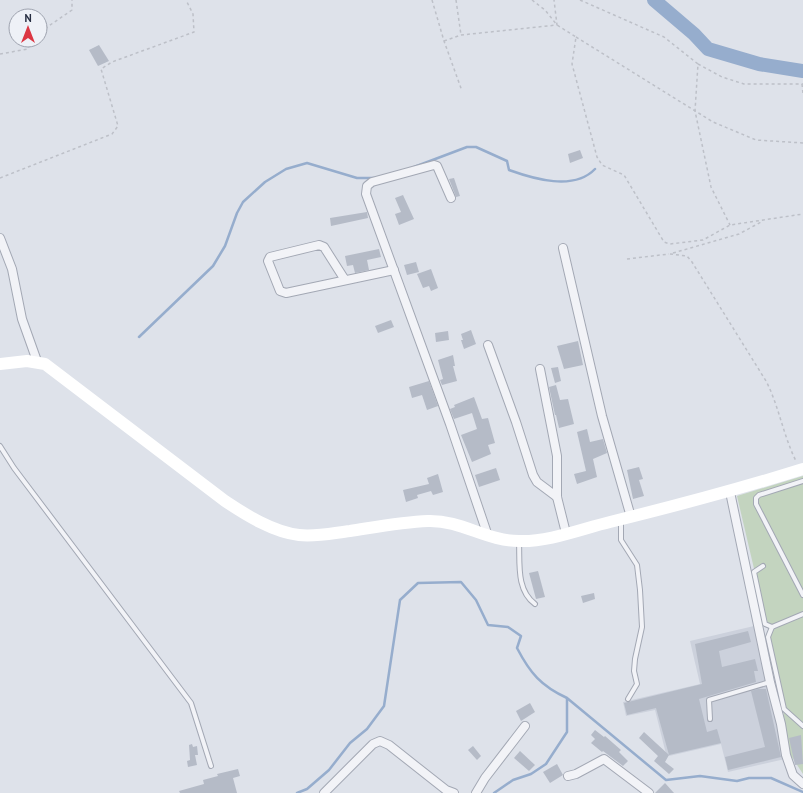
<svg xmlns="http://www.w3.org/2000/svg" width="803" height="793" viewBox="0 0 803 793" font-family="'PT Sans',sans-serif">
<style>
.built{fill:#ccd1dc}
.green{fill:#c3d4bf}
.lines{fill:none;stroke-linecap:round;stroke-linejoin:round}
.stream{stroke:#96adcd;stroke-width:2.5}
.river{stroke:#96adcd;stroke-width:14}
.building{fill:#b5bbc7}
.lane-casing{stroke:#a3a8b4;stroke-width:6}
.street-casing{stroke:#a3a8b4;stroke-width:10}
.path{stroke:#bdc0c8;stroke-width:1.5;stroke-dasharray:3 3;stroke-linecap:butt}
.lane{stroke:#f2f3f7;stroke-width:4}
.street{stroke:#f2f3f7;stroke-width:8}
.secondary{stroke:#fff;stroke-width:12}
</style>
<rect width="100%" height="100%" fill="#dee2ea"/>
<path class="built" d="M754,626L785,759L728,772L721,744L669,756L666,754L655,710L626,716L623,702L700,684L690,641Z"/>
<path class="green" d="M803,476V774L790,754L774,654L737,496Z"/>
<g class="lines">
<g class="stream">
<path d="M414,167L467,147H476L507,161L509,170C534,179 574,191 595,169"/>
<path d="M139,337L213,266L225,246L237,213L243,202L265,182L286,169L307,163L357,178H375"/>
<path d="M297,793L307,789L329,770L350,743L367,729L384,706L400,600L418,583L461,582L476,600L488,625L508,627L521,636L517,648C530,673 541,686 567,698L666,780L700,776L737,781L749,778H771L803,792"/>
<path d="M494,793L513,780L531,774L546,764L567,732V699"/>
</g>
<path class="river" d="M654,0L694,34L708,49L759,64L803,71"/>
</g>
<g class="building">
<path d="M99,45L109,61L98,66L89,50Z"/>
<path d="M580,150L583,158L570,163L568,154Z"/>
<path d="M454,178L460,196L456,197L449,179Z"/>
<path d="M403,195L414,219L399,225L395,214L401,212L395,198Z"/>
<path d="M367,212L368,218L331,226L330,218Z"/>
<path d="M379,249L381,257L367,260L369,270L355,273L353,265L347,266L345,256Z"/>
<path d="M416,262L419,272L407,275L404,265Z"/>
<path d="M431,269L438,288L431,291L429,286L423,288L417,274Z"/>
<path d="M391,320L394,327L378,333L375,326Z"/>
<path d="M471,330L476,344L464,349L461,340H463L461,334Z"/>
<path d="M448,331L449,340L436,342L435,333Z"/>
<path d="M578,341L583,365L564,369L557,346Z"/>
<path d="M453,355L455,366H453L457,381L442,385L440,380L443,379L438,360Z"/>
<path d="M558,367L561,381L555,383L551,368Z"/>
<path d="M429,381L438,406L427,410L422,395L412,398L409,387Z"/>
<path d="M556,385L560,400L568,399L574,424L559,428L556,415H555L549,387Z"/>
<path d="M474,397L482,419L488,418L495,443L488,445L491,454L472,462L461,435L477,429L472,413L454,419L450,409L455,407L454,405Z"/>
<path d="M587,429L590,442L603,439L607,453L593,459L597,477L577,484L574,474L586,471L577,432Z"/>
<path d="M639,467L643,479L639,480L644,496L633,499L627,470Z"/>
<path d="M496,468L500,480L479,487L475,475Z"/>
<path d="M438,474L443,492L433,495L431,491L417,495L418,498L406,502L403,490L429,484L427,478Z"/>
<path d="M538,571L545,597L536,599L529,573Z"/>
<path d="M594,593L595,599L583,603L581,596Z"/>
<path d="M748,631L751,642L719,651L722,667L755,659L758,671H754L756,682L699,699L707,732L717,729L721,743L669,755L665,762L674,769L669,774L654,761L658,756L639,738L644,732L669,755L656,708L627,715L624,703L702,684L695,644Z"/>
<path d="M758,689H766L781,757L728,770L725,757L765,747L751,691Z"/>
<path d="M530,703L535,712L521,721L516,711Z"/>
<path d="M595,730L604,737L605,736L621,750L619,752L628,761L623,766L603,751L602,752L591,743L595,739L591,735Z"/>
<path d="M801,735L803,764L795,765L789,738Z"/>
<path d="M192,744L193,747L197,746L198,755H195L197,765L188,767L187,761L190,760L189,745Z"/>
<path d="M473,746L481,756L477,760L468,750Z"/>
<path d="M520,751L535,765L529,771L514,758Z"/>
<path d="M557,764L563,775L550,783L543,772Z"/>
<path d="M238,769L240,776L233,778L237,793H180L179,791L204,784L203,780L218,776L217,774Z"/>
<path d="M665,783L674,793H655Z"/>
</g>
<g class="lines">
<defs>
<g id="lane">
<path d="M0,446L14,468L191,703L211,766"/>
<path d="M803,481L759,495L756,498V504L803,595"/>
<path d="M621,522V540L637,565L640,590L642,627L635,659L634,671L637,684L628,699"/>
<path d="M519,542C520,563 516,590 535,604"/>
<path d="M763,566L754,572L765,624L772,627"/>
<path d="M803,614L772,627L768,637L784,709L803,726"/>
<path d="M710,719L709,700L770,682"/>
</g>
<g id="street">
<path d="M451,198L437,166L434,165L372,182L367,186L366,194L450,424L488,536"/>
<path d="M0,238L12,269L22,319L37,361"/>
<path d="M563,248L602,416L631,517"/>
<path d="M345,280L324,247L319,245L270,257L268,261L280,291L286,293L394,270"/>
<path d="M488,345L516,422L533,475L537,482L557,497"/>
<path d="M540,369L557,456V497L566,533"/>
<path d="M730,492L770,682L781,724L786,755L793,775L803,784"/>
<path d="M568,776L576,774L604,759L649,793"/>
<path d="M324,793L373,744L380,741L389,745L446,790L454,793"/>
<path d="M476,793L485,778L525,726"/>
</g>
</defs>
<use href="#lane" class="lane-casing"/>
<use href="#street" class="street-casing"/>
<g class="path">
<path d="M432,0L444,41L462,91"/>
<path d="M456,0L461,35"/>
<path d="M532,0L545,10L557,25L576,37L572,64L597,157L602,165L624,175L664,242L670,244L703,240L730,225L803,214"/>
<path d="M580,0L664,37L698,64L695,111L711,187L730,225"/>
<path d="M40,32L72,10V0"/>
<path d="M576,37L713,122L756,140L803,143"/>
<path d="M444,41L461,35L557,25L554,0"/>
<path d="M0,54L28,49L31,40"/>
<path d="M698,64L722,77L744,84H803"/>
<path d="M802,84L803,94"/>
<path d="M0,178L112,134L118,126L101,69L112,62L194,32L193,14L186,0"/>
<path d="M673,253L739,234L763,221"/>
<path d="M670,254L687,256L692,262L766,381C779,406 783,435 796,461"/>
<path d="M627,259L669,254"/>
</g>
<use href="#lane" class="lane"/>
<use href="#street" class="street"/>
<path class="secondary" d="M0,364L27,361L45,364L225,501C246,515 273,532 299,535C316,537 333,533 350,531C376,527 402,522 428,521C462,520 486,541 519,541C549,542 581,529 610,522C675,506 739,489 803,469"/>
</g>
<g transform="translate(28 28)"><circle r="19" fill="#eef1f7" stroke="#9ea3af"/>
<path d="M0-3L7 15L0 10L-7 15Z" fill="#dc3643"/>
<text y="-6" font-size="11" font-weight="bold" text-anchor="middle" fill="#262e42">N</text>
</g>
</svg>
